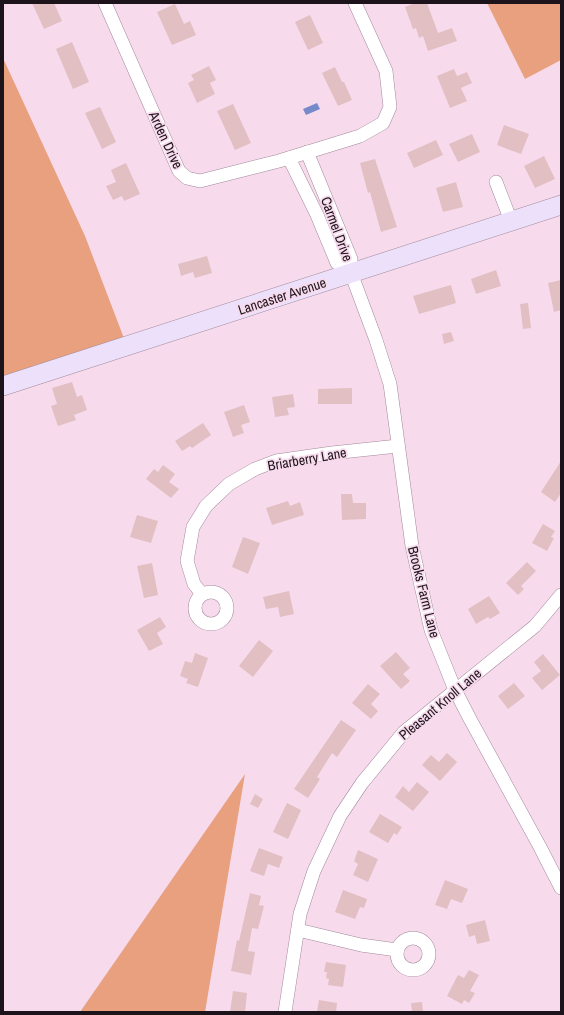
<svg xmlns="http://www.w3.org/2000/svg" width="564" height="1015" viewBox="0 0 564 1015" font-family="'Archivo Narrow',sans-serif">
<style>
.green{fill:#e8a07f}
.water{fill:#7689c8}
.building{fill:#e1bfc2}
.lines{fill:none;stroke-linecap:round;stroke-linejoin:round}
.street-casing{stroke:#a28999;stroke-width:14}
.secondary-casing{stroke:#a28999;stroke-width:20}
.street{stroke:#fff;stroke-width:13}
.secondary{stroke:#ece0fb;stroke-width:19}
.labels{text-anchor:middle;stroke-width:3.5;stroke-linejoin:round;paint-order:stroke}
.street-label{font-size:14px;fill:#1d141b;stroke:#f7dbed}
</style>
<rect width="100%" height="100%" fill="#f7dbed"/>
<g class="green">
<path d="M487,3H561V60L525,79Z"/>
<path d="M3,58L85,236L125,341L3,380Z"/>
<path d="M245,774L205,1012H80Z"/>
</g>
<path class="water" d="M317,103L320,109L306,115L303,109Z"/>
<g class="building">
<path d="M32,3H54L62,21L44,29Z"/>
<path d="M415,3H427L438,33L452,28L457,41L428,51L423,36L419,38L416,28L413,29L405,7Z"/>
<path d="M175,4L184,24L190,21L196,35L172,45L157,12Z"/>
<path d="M310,15L323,43L308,50L295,22Z"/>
<path d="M72,42L89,82L73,89L56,49Z"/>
<path d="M209,66L216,80L210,83L215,94L197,103L188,83L194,80L191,75Z"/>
<path d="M335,67L342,82H344L352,100L338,106L322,73Z"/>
<path d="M454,69L457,76L467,72L472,83L461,88L467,101L450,108L437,76Z"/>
<path d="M233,104L251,143L235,150L217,111Z"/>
<path d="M100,107L116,142L102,149L85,113Z"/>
<path d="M504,125L529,134L521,154L497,145Z"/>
<path d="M472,134L480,152L458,162L449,144Z"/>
<path d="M436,140L443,155L414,168L407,153Z"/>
<path d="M544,156L555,179L535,188L524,166Z"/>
<path d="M375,159L397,227L381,232L370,192L368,193L360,163Z"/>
<path d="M126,163L140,194L124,201L122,196L113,200L106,186L116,182L111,170Z"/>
<path d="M456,182L463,207L443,212L436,188Z"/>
<path d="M207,256L212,273L195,278L193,272L181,276L178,264Z"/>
<path d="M496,270L501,286L476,294L471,279Z"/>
<path d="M561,280V310L554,312L548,283Z"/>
<path d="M451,285L456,303L419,314L413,296Z"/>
<path d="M528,303L531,328L523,329L520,304Z"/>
<path d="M451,332L454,341L444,344L442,334Z"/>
<path d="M72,382L77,397L82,395L87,410L74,415L76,420L58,426L51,406L57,404L52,388Z"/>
<path d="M352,388V404H318V389Z"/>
<path d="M293,394L295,407L287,408L289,415L275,417L272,397Z"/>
<path d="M244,405L250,422L241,425L244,433L233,437L224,412Z"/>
<path d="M203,423L211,435L192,448L190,446L182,451L175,441Z"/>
<path d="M561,461V493L555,502L541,492Z"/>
<path d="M163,465L175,474L169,482L179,489L171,498L146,479L154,469L158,472Z"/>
<path d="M341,494H352L353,503H366V519L342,520Z"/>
<path d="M288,501L290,506L300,502L304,515L272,525L266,508Z"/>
<path d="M137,515L158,521L151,543L130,537Z"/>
<path d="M543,524L555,531L551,537L554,538L547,551L532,543Z"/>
<path d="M243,537L260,543L248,574L232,567Z"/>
<path d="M527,562L536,571L521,586L524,589L518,595L506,583Z"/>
<path d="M152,563L158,595L144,598L137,566Z"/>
<path d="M289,591L294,614L280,617L278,607L266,609L263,597Z"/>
<path d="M489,596L500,613L490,619L488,617L476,624L468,609Z"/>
<path d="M160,617L166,627L157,633L163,644L149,651L137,630Z"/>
<path d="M259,640L273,651L253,677L239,666Z"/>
<path d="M396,652L410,668L403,674L410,681L401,689L380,666Z"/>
<path d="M195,653L208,658L198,687L186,683L188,679L180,676L185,661L192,663Z"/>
<path d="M543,654L560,675L542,690L532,678L541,671L534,662Z"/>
<path d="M514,683L525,696L508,709L498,696Z"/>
<path d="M368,684L380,694L371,704L378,711L371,719L352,703Z"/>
<path d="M341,720L356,730L337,757L332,753L317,777L320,779L308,798L294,789Z"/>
<path d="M447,753L457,762L440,781L422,765L431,755L439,762Z"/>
<path d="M417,782L429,792L413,811L395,797L403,786L409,792Z"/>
<path d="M255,794L263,799L258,808L250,804Z"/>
<path d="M287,803L301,810L288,839L273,832Z"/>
<path d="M380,814L402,827L397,835L394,833L388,843L369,832Z"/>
<path d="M259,848L283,857L279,868L268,864L264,876L250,871Z"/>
<path d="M358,850L378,859L368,882L353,875L358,864L354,861Z"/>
<path d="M445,880L468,889L462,903L451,899L447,909L435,905Z"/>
<path d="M343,890L367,899L364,908L360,907L355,919L335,912Z"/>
<path d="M250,893L261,896L259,905L264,906L258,929L252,928L248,951L255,952L251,975L231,971L237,940L239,941Z"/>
<path d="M485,920L490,941L477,944L475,935L469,937L466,925Z"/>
<path d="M326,962L346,965L343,987L328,985L329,979L326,978L327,972H324Z"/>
<path d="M469,970L479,975L470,991L475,993L469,1003L464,1000L462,1004L447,996L458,975L464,978Z"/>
<path d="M233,991L247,993L245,1012H230Z"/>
<path d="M319,1000L337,1003L336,1012H317Z"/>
<path d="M422,1002L423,1012H412L411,1003Z"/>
</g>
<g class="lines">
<defs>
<g id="street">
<path d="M105,3L179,171L187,178L200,181L279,161L360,136L383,123L390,107L386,71L355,3"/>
<path d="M307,152L351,259V273L376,340L390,384L412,546L431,630L455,690L470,719L540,847L561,888"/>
<path d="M289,158L317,215L337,263L351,273"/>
<path d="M496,182L511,221"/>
<circle cx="211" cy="608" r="16"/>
<path d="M202,594L194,584L187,561L193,527L206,506L229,484L255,469L276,461L332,453L398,446"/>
<path d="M298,930L361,945L397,950"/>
<circle cx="413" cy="954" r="16"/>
<path d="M285,1012L300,914L314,871L340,816L362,783L404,732L535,626L561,595"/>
</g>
<path id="secondary" d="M3,386L561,205"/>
</defs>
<use href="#street" class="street-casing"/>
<use href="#secondary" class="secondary-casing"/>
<use href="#street" class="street"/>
<use href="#secondary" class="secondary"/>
</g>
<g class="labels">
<g class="street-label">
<text transform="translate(166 140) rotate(65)" y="5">Arden Drive</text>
<text transform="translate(337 229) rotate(70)" y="5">Carmel Drive</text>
<text transform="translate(282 296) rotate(-18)" y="5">Lancaster Avenue</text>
<text transform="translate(307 459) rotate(-10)" y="5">Briarberry Lane</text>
<text transform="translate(424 592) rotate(76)" y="5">Brooks Farm Lane</text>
<text transform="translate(440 704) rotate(-40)" y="5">Pleasant Knoll Lane</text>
</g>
</g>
<rect width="564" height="1015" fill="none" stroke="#1d141b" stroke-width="8"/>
</svg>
